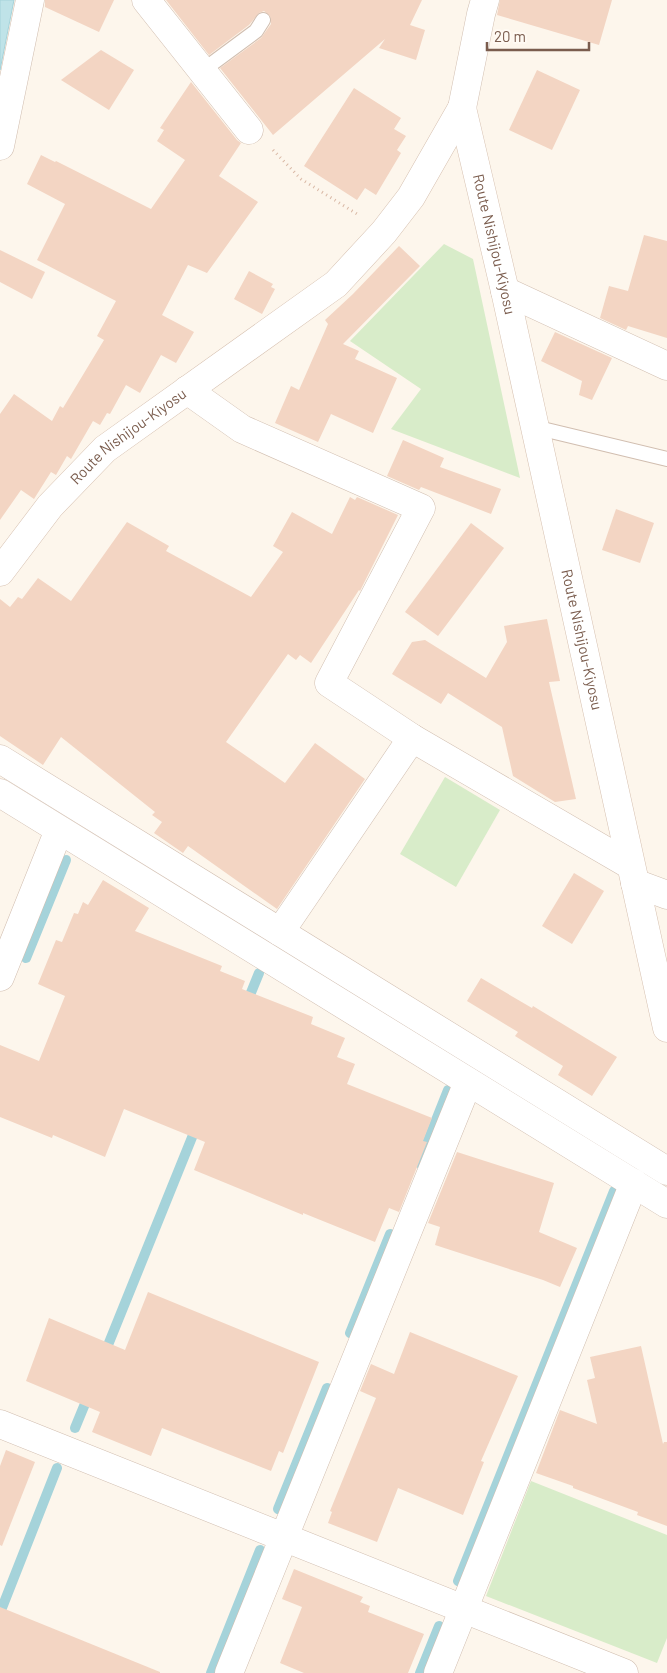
<svg xmlns="http://www.w3.org/2000/svg" width="667" height="1673" viewBox="0 0 667 1673" font-family="Barlow,sans-serif">
<style>
.green{fill:#d8ecc9}
.water{fill:#bfe3e8;stroke:#a5d3da}
.lines{fill:none;stroke-linecap:round;stroke-linejoin:round}
.stream{stroke:#a5d3da;stroke-width:10}
.building{fill:#f3d5c3}
.service-casing{stroke:#d1beb0;stroke-width:16}
.minor-casing{stroke:#d1beb0;stroke-width:29}
.tertiary-casing{stroke:#d1beb0;stroke-width:29}
.secondary-casing{stroke:#d6c0b0;stroke-width:29}
.path{stroke:#d9b8a5;stroke-width:3;stroke-dasharray:1 4;stroke-linecap:butt}
.service{stroke:#fff;stroke-width:14}
.minor{stroke:#fff;stroke-width:28}
.tertiary{stroke:#fff;stroke-width:28}
.secondary{stroke:#fff;stroke-width:28}
.labels{text-anchor:middle;stroke-width:5;stroke-linejoin:round;paint-order:stroke}
.street-label{font-size:15px;fill:#7a5c4d;stroke:#fffaf3}
</style>
<rect width="100%" height="100%" fill="#fdf6ec"/>
<g class="green">
<path d="M444,244L473,259L520,478L391,429L421,389L350,341Z"/>
<path d="M445,777L500,810L456,887L400,854Z"/>
<path d="M531,1481L667,1535V1638L657,1663L486,1596Z"/>
</g>
<path class="water" d="M0,0H14L0,70Z"/>
<g class="lines">
<g class="stream">
<path d="M26,958L66,860"/>
<path d="M246,1005L259,973"/>
<path d="M419,1163L448,1090"/>
<path d="M350,1333L390,1234"/>
<path d="M104,1355L197,1125"/>
<path d="M75,1428L89,1394"/>
<path d="M278,1509L327,1388"/>
<path d="M458,1581L614,1191"/>
<path d="M0,1613L57,1468"/>
<path d="M211,1673L260,1550"/>
<path d="M420,1673L439,1626"/>
</g>
</g>
<g class="building">
<path d="M45,0H114L99,32L45,7Z"/>
<path d="M166,0H422L410,25L425,30L416,60L379,48L385,39L273,135L220,68L261,38L271,24L270,16L264,11L259,13L249,25L209,55Z"/>
<path d="M500,0H612L599,45L497,15Z"/>
<path d="M101,50L134,70L109,110L61,80Z"/>
<path d="M537,70L580,90L552,150L509,130Z"/>
<path d="M191,82L237,140L241,143L219,176L258,202L207,273L188,265L162,315L194,332L176,363L161,355L140,393L126,385L110,414L107,413L100,425L93,421L71,459L67,456L56,475L51,472L34,499L21,490L0,520V414L14,394L52,421L60,406L63,408L104,340L97,336L116,301L37,260L65,204L27,184L41,155L55,162L56,161L151,209L185,160L157,141L164,130L160,128Z"/>
<path d="M354,88L401,118L394,129L406,136L397,150L401,153L376,195L365,188L357,200L304,166Z"/>
<path d="M644,235L667,241V338L628,326L626,330L600,318L609,286L628,291Z"/>
<path d="M399,246L420,266L343,344L359,351L355,359L397,378L373,433L331,414L318,442L275,423L291,386L299,390L328,324L325,320L353,294Z"/>
<path d="M0,250L45,272L32,299L0,282Z"/>
<path d="M249,271L273,284L271,287L275,289L262,314L234,299Z"/>
<path d="M555,332L612,358L592,400L579,395L582,381L541,361Z"/>
<path d="M403,440L444,458L440,467L501,489L491,514L421,487L419,490L387,476Z"/>
<path d="M350,497L355,500L357,497L398,515L360,591L359,590L311,663L300,655L296,660L288,654L226,742L285,783L315,743L365,779L277,909L188,846L183,853L154,833L162,822L152,815L155,812L61,737L43,765L0,736V599L10,607L18,597L22,599L38,578L71,601L127,522L169,546L166,551L251,597L283,552L273,546L292,512L332,534Z"/>
<path d="M616,509L654,523L640,563L602,550Z"/>
<path d="M471,523L504,548L438,636L405,612Z"/>
<path d="M547,619L560,681L549,682L576,799L555,802L513,776L502,727L448,693L441,704L392,674L412,642L425,640L486,678L507,642L504,626Z"/>
<path d="M574,873L604,891L572,944L542,926Z"/>
<path d="M103,880L149,908L135,931L222,966L220,971L245,981L242,989L313,1017L311,1024L345,1038L337,1057L355,1064L347,1084L432,1118L423,1141L427,1142L399,1212L389,1208L375,1242L303,1213V1215L194,1170L205,1142L124,1109L105,1157L53,1135L52,1138L0,1117V1045L39,1061L65,996L38,984L56,940L62,942L74,913L78,914L83,902L88,905Z"/>
<path d="M481,978L532,1008L533,1006L617,1057L592,1096L558,1075L563,1066L515,1036L518,1032L467,1001Z"/>
<path d="M457,1152L554,1183L539,1232L577,1248L560,1287L543,1280L435,1245L440,1227L428,1223Z"/>
<path d="M148,1292L319,1362L283,1453L279,1451L271,1471L162,1428L151,1456L92,1432L100,1412L26,1381L49,1318L125,1350Z"/>
<path d="M410,1332L518,1376L481,1461L484,1462L463,1515L398,1488L377,1542L328,1523L332,1512L330,1511L376,1398L360,1391L371,1364L394,1374Z"/>
<path d="M641,1346L663,1444L664,1442H667V1526L637,1515L638,1512L573,1488V1486L536,1473L560,1410L597,1424L587,1380L595,1378L590,1357Z"/>
<path d="M6,1450L35,1462L2,1546L0,1545V1466Z"/>
<path d="M294,1569L363,1597L360,1602L370,1606L368,1612L424,1634L408,1673H304L280,1663L302,1607L282,1599Z"/>
<path d="M0,1607L160,1672V1673H0Z"/>
</g>
<g class="lines">
<defs>
<g id="service">
<path d="M202,71L256,31L263,20"/>
<path d="M534,427L667,459"/>
</g>
<g id="minor">
<path d="M146,0L249,130"/>
<path d="M0,146L30,0"/>
<path d="M505,291L667,366"/>
<path d="M187,390L242,429L421,508L329,683L412,738L630,865"/>
<path d="M0,759L667,1171"/>
<path d="M0,793L667,1204"/>
<path d="M635,883L667,895"/>
<path d="M280,932L412,738"/>
<path d="M0,977L59,830"/>
<path d="M0,1424L624,1673"/>
<path d="M229,1673L468,1082"/>
<path d="M438,1673L634,1183"/>
</g>
<path id="tertiary" d="M462,108L481,14L485,0"/>
<g id="secondary">
<path id="s1" d="M462,108L505,291L667,1028"/>
<path id="s2" d="M0,572L50,506L105,449L336,284L384,232L411,197L462,108"/>
</g>
</defs>
<use href="#service" class="service-casing"/>
<use href="#minor" class="minor-casing"/>
<use href="#tertiary" class="tertiary-casing"/>
<use href="#secondary" class="secondary-casing"/>
<path class="path" d="M273,150L301,179L357,214"/>
<use href="#service" class="service"/>
<use href="#minor" class="minor"/>
<use href="#tertiary" class="tertiary"/>
<use href="#secondary" class="secondary"/>
</g>
<g class="labels">
<g class="street-label">
<text dy="5" stroke="none"><textPath href="#s1" startOffset="140">Route Nishijou-Kiyosu</textPath></text>
<text dy="5" stroke="none"><textPath href="#s2" startOffset="188">Route Nishijou-Kiyosu</textPath></text>
<text dy="5" stroke="none"><textPath href="#s1" startOffset="545">Route Nishijou-Kiyosu</textPath></text>
</g>
</g>
<path d="M487 42v8h102v-8" fill="none" stroke="#7a5c4d" stroke-width="2.5"/>
<text x="494" y="42" font-size="15" fill="#7a5c4d" stroke="#fffaf3" stroke-width="4" paint-order="stroke">20 m</text>
</svg>
